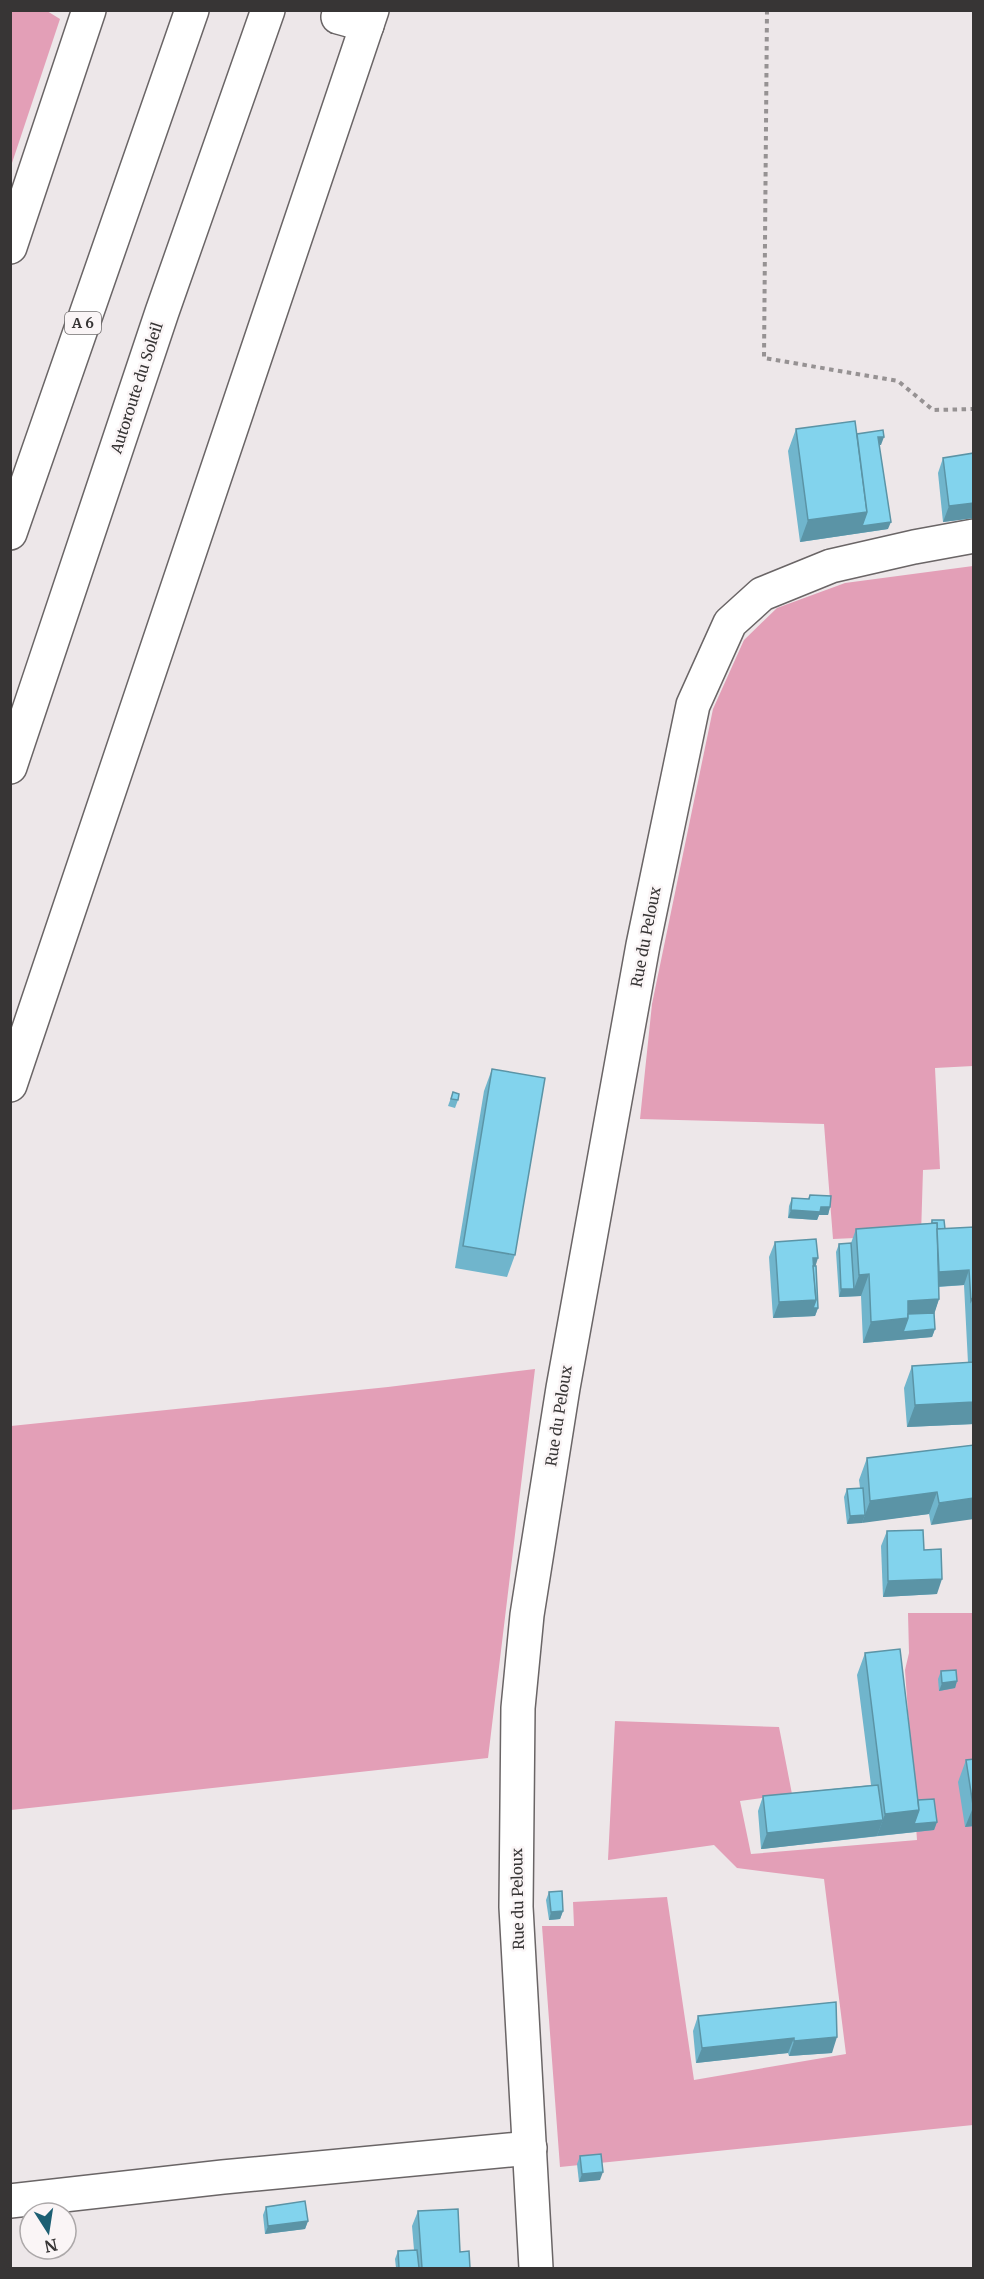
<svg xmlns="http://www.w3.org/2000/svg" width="984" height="2279" viewBox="0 0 984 2279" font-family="Merriweather,serif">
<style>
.green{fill:#e39fb7}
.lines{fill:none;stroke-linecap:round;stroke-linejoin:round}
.minor-casing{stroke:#6a6566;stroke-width:36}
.highway-casing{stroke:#6a6566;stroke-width:36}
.path{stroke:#969293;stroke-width:4;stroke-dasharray:4.5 4.5;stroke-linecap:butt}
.minor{stroke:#fff;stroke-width:33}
.highway{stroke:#fff;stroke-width:33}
.wall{fill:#70b5cc}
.shaded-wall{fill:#5b94a6}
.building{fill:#82d3ed;stroke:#5b94a6;stroke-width:1.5}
.labels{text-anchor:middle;stroke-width:5;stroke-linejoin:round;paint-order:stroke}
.shield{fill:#faf5f6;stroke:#726f6f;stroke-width:1.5}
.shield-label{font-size:14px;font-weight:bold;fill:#373535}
.street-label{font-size:15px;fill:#373535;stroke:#faf5f6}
</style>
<rect width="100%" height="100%" fill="#ede7e9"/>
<g class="green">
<path d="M11,10L47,11L60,19L11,166Z"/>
<path d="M973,566V1066L935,1068L940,1169L923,1170L921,1235L833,1239L824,1124L640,1119L652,1004L713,709L744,640L777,608L845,583Z"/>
<path d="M535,1369L488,1758L11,1810V1426L388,1387Z"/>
<path d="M908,1613H973V2125L560,2167L542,1926H574L573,1902L667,1897L694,2080L846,2054L824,1879L737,1868L714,1845L608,1860L615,1721L779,1727L792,1794L740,1801L751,1854L917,1840L905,1670L909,1653Z"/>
</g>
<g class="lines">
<defs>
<g id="minor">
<path d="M338,17L367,25"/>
<path d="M10,247L89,10"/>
<path d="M10,1085L372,10"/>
<path d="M10,2201L223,2177L530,2148"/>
<path d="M536,2268L516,1907L518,1708L527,1615L563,1388L643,945L693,705L730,623L762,594L831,566L914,547L974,536"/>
</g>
<g id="highway">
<path d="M10,533L192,10"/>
<path d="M10,767L162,312L268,10"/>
</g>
</defs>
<use href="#minor" class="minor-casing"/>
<use href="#highway" class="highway-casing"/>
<path class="path" d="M767,10L764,358L898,381L933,410L974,409"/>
<use href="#minor" class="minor"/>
<use href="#highway" class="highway"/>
</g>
<g class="wall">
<path d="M796,429L857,434L881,445H879L888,529L800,542L788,451Z"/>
<path d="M974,453V518L943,522L938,473L943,458Z"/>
<path d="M492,1069L515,1255L507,1277L455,1268L484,1091Z"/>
<path d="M453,1092L458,1100L455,1108L448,1106Z"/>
<path d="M810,1195L830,1207L828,1215H819L817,1220L788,1218L789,1206L792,1198L808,1199Z"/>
<path d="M932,1220L945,1229L974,1227V1424L907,1427L904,1388L912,1366L968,1363L964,1285L939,1287V1299L934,1313L935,1329L932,1337L863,1343L861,1296L839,1297L836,1252L839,1244L851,1243L856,1229L931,1223Z"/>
<path d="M775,1242L816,1266L818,1308L815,1316L773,1318L769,1257Z"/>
<path d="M974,1445L931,1525L929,1514L847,1524L844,1497L847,1489L860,1488L859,1480L867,1458Z"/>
<path d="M887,1531L924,1550L937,1594L883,1597L881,1546Z"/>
<path d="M865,1653L918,1800L937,1822L934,1830L761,1849L758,1811L763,1796L871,1785L857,1675Z"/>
<path d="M941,1671L957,1681L955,1688L939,1691L938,1679Z"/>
<path d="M974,1759V1826L965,1827L958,1782L966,1760Z"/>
<path d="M549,1892L563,1911L560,1919L549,1920L546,1900Z"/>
<path d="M836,2002L832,2053L789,2056L788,2053L696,2063L693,2031L698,2016Z"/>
<path d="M580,2156L600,2180L579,2182L577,2164Z"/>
<path d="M266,2207L308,2221L305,2229L265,2234L263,2215Z"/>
<path d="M418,2211L460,2252L470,2268H396L395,2259L398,2251L414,2250L412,2226Z"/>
</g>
<g class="shaded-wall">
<path d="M878,437H884L881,445H875Z"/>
<path d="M974,503V518L943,522L949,506Z"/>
<path d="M867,512L891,522L888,529L800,542L808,520Z"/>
<path d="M821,1207H830L828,1215H819L817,1220L788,1218L791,1210Z"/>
<path d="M813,1258H818L813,1274Z"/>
<path d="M969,1270L964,1285L931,1287L936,1272Z"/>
<path d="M869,1274L861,1296L839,1297L841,1289H854L859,1275Z"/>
<path d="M939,1299L932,1321L935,1329L932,1337L863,1343L871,1322L908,1301Z"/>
<path d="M816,1300L818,1308L815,1316L773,1318L779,1302Z"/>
<path d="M974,1402V1424L907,1427L915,1405Z"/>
<path d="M937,1492L929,1514L862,1523L870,1501Z"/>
<path d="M974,1498V1519L931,1525L939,1503Z"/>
<path d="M865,1515L862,1523L847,1524L850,1516Z"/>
<path d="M942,1579L937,1594L883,1597L888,1581Z"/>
<path d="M957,1681L955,1688L939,1691L942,1683Z"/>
<path d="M974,1805V1826L965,1827Z"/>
<path d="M919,1810L937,1822L934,1830L877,1836L885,1814Z"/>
<path d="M883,1820L877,1836L761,1849L767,1833Z"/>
<path d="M563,1911L560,1919L549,1920L551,1912Z"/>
<path d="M837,2037L832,2053L789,2056L794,2041Z"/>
<path d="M794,2038L788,2053L696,2063L702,2048Z"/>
<path d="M603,2172L600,2180L579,2182L582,2174Z"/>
<path d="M308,2221L305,2229L265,2234L268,2226Z"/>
</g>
<g class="building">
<path d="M855,421L867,512L808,520L796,429Z"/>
<path d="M883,430L884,437H878L891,522L862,526L867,512L857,434Z"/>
<path d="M974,453V503L949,506L943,458Z"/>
<path d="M492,1069L545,1078L515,1255L463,1246Z"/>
<path d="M453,1092L459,1094L458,1100L451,1099Z"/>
<path d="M810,1195L831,1196L830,1207H821L820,1212L791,1210L792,1198L809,1199Z"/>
<path d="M932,1220H944L945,1229H937V1223H932Z"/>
<path d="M937,1223L939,1299L908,1301V1318L871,1322L869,1274L859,1275L856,1229Z"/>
<path d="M974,1227V1295L971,1301L969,1270L939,1272L937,1229Z"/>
<path d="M816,1239L818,1258H813L816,1300L779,1302L775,1242Z"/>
<path d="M851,1243L854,1289H841L839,1244Z"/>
<path d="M813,1266H816L818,1308H813L816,1300Z"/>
<path d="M934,1313L935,1329L903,1332L908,1318V1314Z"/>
<path d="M974,1362V1402L915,1405L912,1366Z"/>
<path d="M974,1445V1498L939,1503L937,1492L870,1501L867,1458Z"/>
<path d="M863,1488L865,1515L850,1516L847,1489Z"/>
<path d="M923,1530L924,1550L941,1549L942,1579L888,1581L887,1531Z"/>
<path d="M900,1649L919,1810L885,1814L865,1653Z"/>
<path d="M956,1670L957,1681L942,1683L941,1671Z"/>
<path d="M974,1759V1805H973L966,1760Z"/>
<path d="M878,1785L883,1820L767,1833L763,1796Z"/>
<path d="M934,1799L937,1822L914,1824L919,1810L918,1800Z"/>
<path d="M562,1891L563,1911L551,1912L549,1892Z"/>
<path d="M836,2002L837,2037L794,2041V2038L702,2048L698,2016Z"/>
<path d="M601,2154L603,2172L582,2174L580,2156Z"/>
<path d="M305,2201L308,2221L268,2226L266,2207Z"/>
<path d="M458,2209L460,2252L469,2251L470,2268H422L418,2211Z"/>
<path d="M417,2250L419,2268H399L398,2251Z"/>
</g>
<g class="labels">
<rect class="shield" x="65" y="312" width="36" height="22" rx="4.5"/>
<g class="shield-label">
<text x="83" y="328">A 6</text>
</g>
<g class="street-label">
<text transform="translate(137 388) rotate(-72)" y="5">Autoroute du Soleil</text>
<text transform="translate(646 937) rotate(-79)" y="5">Rue du Peloux</text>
<text transform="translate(559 1416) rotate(-81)" y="5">Rue du Peloux</text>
<text transform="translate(518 1899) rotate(-91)" y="5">Rue du Peloux</text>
</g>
</g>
<rect width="984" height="2279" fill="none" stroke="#373535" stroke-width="24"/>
<g transform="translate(48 2231) rotate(168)"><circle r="28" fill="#faf5f6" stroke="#aca8a9" stroke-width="1.5"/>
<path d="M0-4.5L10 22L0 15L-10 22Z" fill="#1c5f73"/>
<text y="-9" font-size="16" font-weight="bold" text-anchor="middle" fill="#373535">N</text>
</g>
</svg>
